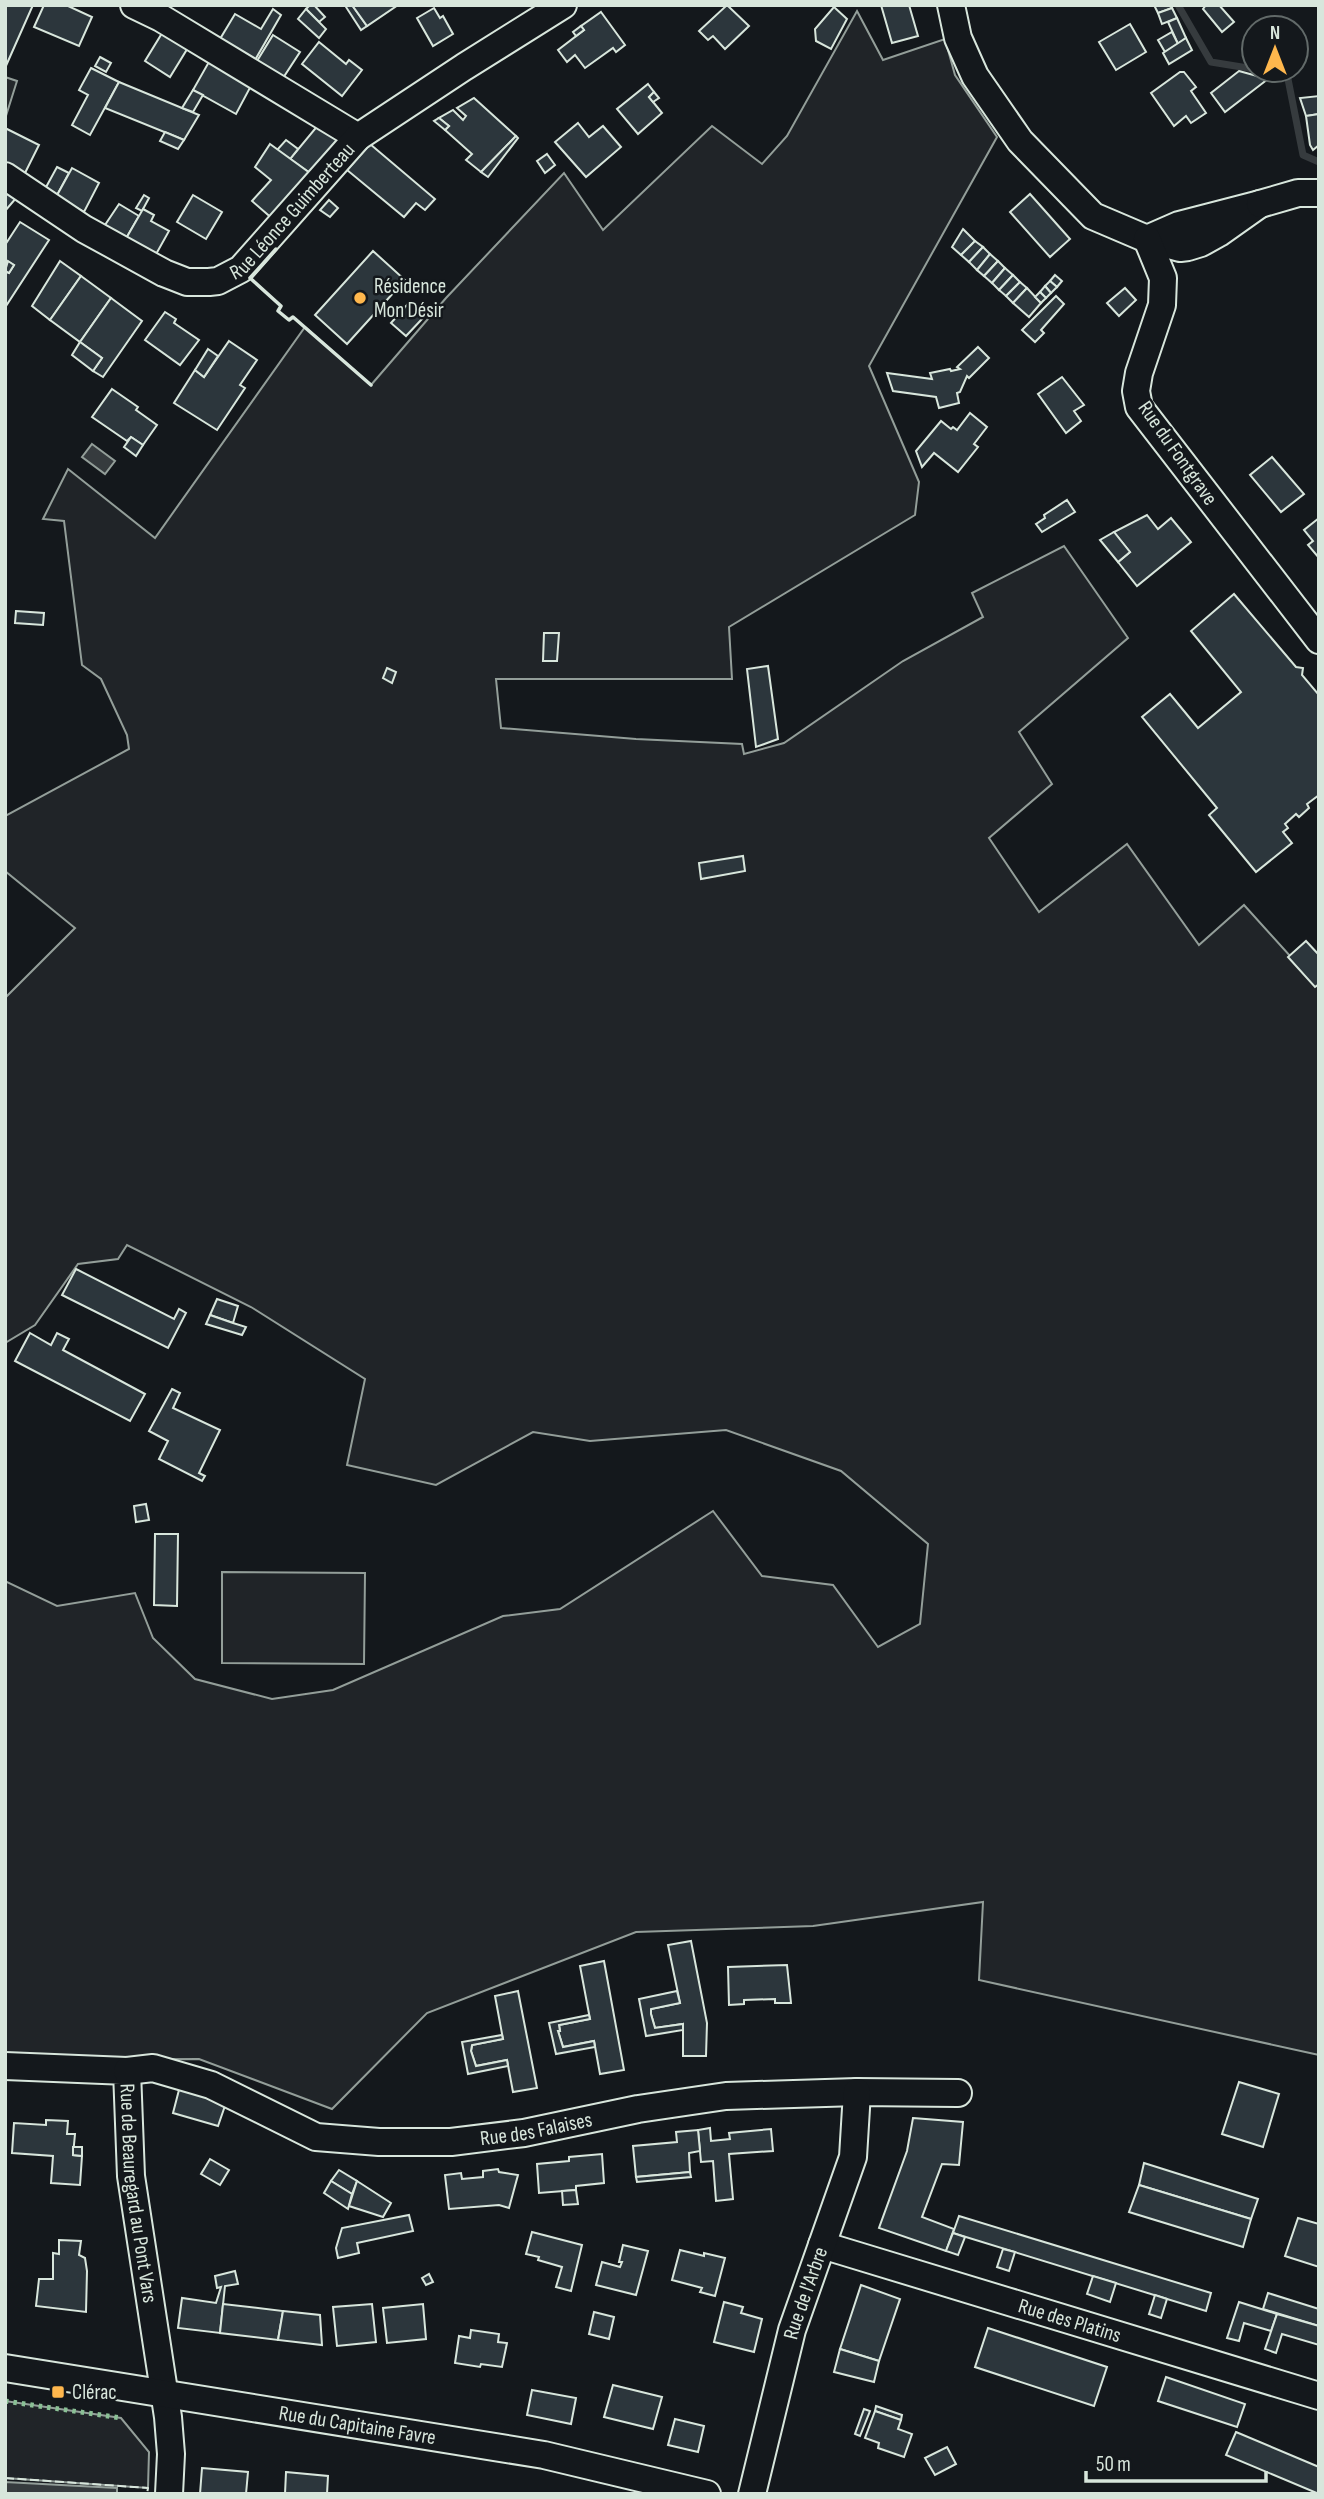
<svg xmlns="http://www.w3.org/2000/svg" width="1324" height="2499" viewBox="0 0 1324 2499" font-family="'Sofia Sans Condensed',sans-serif">
<style>
.green{fill:#202428;stroke:#939e99;stroke-width:2}
.parking{fill:#24282b;stroke:#939e99;stroke-width:2}
.water{fill:#363b3e;stroke:#939e99;stroke-width:2}
.lines{fill:none;stroke-linecap:round;stroke-linejoin:round}
.stream{stroke:#363b3e;stroke-width:7}
.building{fill:#2c363c;stroke:#d8e6dc;stroke-width:2}
.minor-casing{stroke:#d8e6dc;stroke-width:30}
.minor{stroke:#14181c;stroke-width:26}
.hedge{stroke:#8ac095;stroke-width:5;stroke-dasharray:3.5 5;stroke-linecap:butt}
.fence{stroke:#d8e6dc;stroke-width:2;stroke-dasharray:9 3.5;stroke-linecap:butt}
.wall{stroke:#d8e6dc;stroke-width:3.5}
.poi-dot{fill:#ffb74d;stroke:#14181c;stroke-width:2.5}
.labels{text-anchor:middle;stroke-width:5;stroke-linejoin:round;paint-order:stroke}
.street-label{font-size:21px;fill:#d8e6dc;stroke:#14181c}
.poi-label{font-size:21px;fill:#d8e6dc;stroke:#14181c;text-anchor:start}
</style>
<rect width="100%" height="100%" fill="#14181c"/>
<g class="green">
<path d="M857,11L883,60L945,39L955,75L997,137L869,366L919,482L915,515L729,627L732,679H496L501,728L636,739L742,744L744,754L784,743L903,661L983,617L972,593L1064,546L1128,638L1019,732L1052,784L989,838L1039,912L1127,844L1199,945L1244,905L1319,988V2055L979,1980L983,1902L813,1926L636,1932L427,2013L332,2109L199,2059L5,2060V1581L57,1606L135,1593L153,1638L195,1679L272,1699L333,1690L503,1616L560,1609L713,1511L762,1576L833,1585L878,1647L920,1624L928,1544L841,1471L726,1430L590,1441L533,1432L436,1485L347,1465L365,1379L251,1307L127,1245L118,1259L78,1264L35,1325L5,1343V998L75,928L5,871V816L129,749L127,735L101,679L82,665L64,521L43,519L68,469L155,538L305,327L371,385L446,298L564,173L603,230L712,126L762,164L787,136Z"/>
<path d="M222,1572L365,1573L364,1664L222,1663Z"/>
<path d="M5,2401L121,2418L149,2452L148,2488L5,2478Z"/>
</g>
<path class="parking" d="M5,77L17,81L5,119Z"/>
<g class="water">
<path d="M92,444L115,461L105,474L82,457Z"/>
<path d="M5,2482L117,2488V2494H5Z"/>
</g>
<g class="lines">
<g class="stream">
<path d="M1178,5L1211,62L1254,69"/>
<path d="M1261,70L1287,74L1303,155L1319,162"/>
</g>
</g>
<g class="building">
<path d="M5,5H33L5,68Z"/>
<path d="M44,5H66L92,17L79,46L34,27Z"/>
<path d="M310,5H314L325,17L319,22L306,9Z"/>
<path d="M348,5H352L367,26L361,30L346,7Z"/>
<path d="M352,5H398L367,26Z"/>
<path d="M727,5L749,26L725,49L713,36L708,40L699,31Z"/>
<path d="M881,5H909L918,36L892,43Z"/>
<path d="M1154,5H1170L1172,8L1158,13Z"/>
<path d="M1206,5H1219L1234,22L1222,32L1203,9Z"/>
<path d="M834,7L847,19L831,49L816,41L815,29Z"/>
<path d="M434,8L440,18L443,16L453,34L433,46L417,18Z"/>
<path d="M1172,8L1177,18L1162,24L1158,13Z"/>
<path d="M273,9L281,15L255,60L220,39L235,14L261,29Z"/>
<path d="M306,9L326,29L319,38L298,19Z"/>
<path d="M601,12L625,45L616,52L613,48L585,68L575,55L567,62L558,50L584,30L581,26Z"/>
<path d="M1177,18L1186,38L1178,44L1168,22Z"/>
<path d="M1130,24L1146,52L1116,70L1099,42Z"/>
<path d="M581,26L584,30L576,36L573,32Z"/>
<path d="M164,30L189,46L170,77L145,61Z"/>
<path d="M1172,32L1178,44L1165,52L1158,40Z"/>
<path d="M273,35L300,52L283,78L257,61Z"/>
<path d="M1186,38L1192,50L1169,64L1163,53Z"/>
<path d="M319,42L346,64L349,60L362,70L342,96L302,64Z"/>
<path d="M100,57L111,63L106,72L95,66Z"/>
<path d="M210,60L252,84L236,114L193,90Z"/>
<path d="M91,68L119,82L90,135L72,125L88,95L79,90Z"/>
<path d="M1239,71L1268,79L1225,112L1211,93Z"/>
<path d="M1184,72L1196,87L1191,91L1206,113L1191,123L1186,116L1174,126L1151,93L1180,72Z"/>
<path d="M119,82L199,115L184,140L105,108Z"/>
<path d="M648,84L654,92L649,97L662,113L638,134L617,109Z"/>
<path d="M193,90L203,95L193,112L182,108Z"/>
<path d="M654,92L659,98L653,102L649,97Z"/>
<path d="M1319,96V114L1306,116L1300,98Z"/>
<path d="M474,98L516,136L481,172L466,160L472,154L445,130L449,126L439,118L453,110L463,120L466,116L457,108Z"/>
<path d="M1319,114V145L1313,150L1310,145L1306,116Z"/>
<path d="M439,118L449,126L445,130L434,121Z"/>
<path d="M578,123L589,137L603,126L621,147L586,177L555,142Z"/>
<path d="M319,124L340,136L341,144L314,176L290,159Z"/>
<path d="M5,128L39,145L24,175L5,162Z"/>
<path d="M165,132L184,140L178,149L160,141Z"/>
<path d="M516,136L518,138L488,177L481,172Z"/>
<path d="M286,140L298,149L290,159L277,150Z"/>
<path d="M270,144L314,176L274,220L252,201L271,180L255,167Z"/>
<path d="M370,144L435,199L425,210L416,203L404,217L347,170Z"/>
<path d="M547,154L555,165L545,173L537,161Z"/>
<path d="M57,167L69,173L56,197L45,189Z"/>
<path d="M72,168L99,183L84,212L56,197Z"/>
<path d="M5,190L17,197L5,211Z"/>
<path d="M1030,194L1070,239L1050,257L1010,212Z"/>
<path d="M144,195L149,198L142,211L136,208Z"/>
<path d="M193,195L222,212L206,239L177,222Z"/>
<path d="M329,200L338,208L330,217L320,210Z"/>
<path d="M119,204L139,216L124,242L103,228Z"/>
<path d="M143,209L154,215L151,221L169,231L155,256L124,242Z"/>
<path d="M20,222L49,240L6,306L5,271L9,273L14,265L5,260V245Z"/>
<path d="M963,229L975,241L961,255L952,247Z"/>
<path d="M975,241L983,247L969,262L961,255Z"/>
<path d="M983,247L990,254L977,270L969,262Z"/>
<path d="M373,251L405,280L347,344L315,315Z"/>
<path d="M990,254L998,261L984,276L977,270Z"/>
<path d="M8,261L14,265L9,273L5,271Z"/>
<path d="M60,261L81,276L50,320L32,306Z"/>
<path d="M998,261L1005,268L992,283L984,276Z"/>
<path d="M1005,268L1013,275L999,290L992,283Z"/>
<path d="M1013,275L1020,282L1006,296L999,290Z"/>
<path d="M1055,275L1062,281L1057,287L1050,281Z"/>
<path d="M81,276L111,298L80,342L50,320Z"/>
<path d="M1050,281L1057,287L1051,293L1045,286Z"/>
<path d="M1020,282L1027,288L1013,303L1006,296Z"/>
<path d="M1045,286L1051,293L1046,298L1040,292Z"/>
<path d="M1027,288L1041,303L1029,317L1013,303Z"/>
<path d="M1125,288L1136,300L1119,316L1107,303Z"/>
<path d="M1040,292L1046,298L1041,303L1035,297Z"/>
<path d="M1056,296L1064,304L1041,330L1044,333L1035,342L1022,330Z"/>
<path d="M111,298L142,321L103,377L93,371L102,358L80,342Z"/>
<path d="M407,305L422,319L406,336L391,323Z"/>
<path d="M165,312L176,319L174,323L199,340L180,365L145,340Z"/>
<path d="M229,341L257,360L240,385L245,388L217,430L174,403L195,370L204,377Z"/>
<path d="M80,342L102,358L93,371L72,355Z"/>
<path d="M978,347L989,358L969,378L967,376L960,392L957,393L959,403L939,408L936,397L893,391L887,373L932,379L930,373L950,369L951,371L960,369L957,367Z"/>
<path d="M208,349L218,356L204,377L195,370Z"/>
<path d="M1062,377L1084,405L1074,411L1081,421L1066,433L1038,394Z"/>
<path d="M112,389L138,407L136,410L157,425L143,445L131,437L127,441L92,417Z"/>
<path d="M970,413L987,427L974,444L978,447L958,472L934,453L922,467L916,451L941,421L951,429L953,427L957,430Z"/>
<path d="M131,437L143,445L136,456L124,447Z"/>
<path d="M1272,457L1304,494L1281,512L1250,475Z"/>
<path d="M1067,500L1075,512L1042,532L1036,524L1045,518L1044,515Z"/>
<path d="M1147,515L1158,529L1171,518L1191,542L1137,586L1118,562L1130,552L1114,532Z"/>
<path d="M1319,518V558L1308,545L1313,541L1304,530Z"/>
<path d="M1114,532L1130,552L1118,562L1100,540Z"/>
<path d="M1234,594L1296,667L1303,668L1302,675L1319,695V795L1307,804L1309,808L1299,817L1296,814L1285,824L1288,828L1283,832L1292,843L1256,872L1209,815L1217,808L1142,717L1170,694L1198,728L1241,692L1191,631Z"/>
<path d="M16,611L44,613L43,625L15,623Z"/>
<path d="M544,633H559L557,661H543Z"/>
<path d="M768,666L778,739L756,747L747,669Z"/>
<path d="M387,668L396,672L392,683L383,678Z"/>
<path d="M743,856L745,871L701,879L699,863Z"/>
<path d="M1306,941L1319,955V984L1315,987L1288,957Z"/>
<path d="M76,1269L174,1319L179,1309L186,1313L168,1348L62,1295Z"/>
<path d="M217,1299L238,1306L233,1323L210,1315Z"/>
<path d="M210,1315L233,1323L246,1327L242,1335L206,1324Z"/>
<path d="M30,1333L51,1345L57,1333L69,1339L63,1350L145,1394L130,1421L15,1361Z"/>
<path d="M172,1389L180,1393L173,1408L220,1430L199,1473L205,1476L202,1481L159,1459L168,1441L149,1431Z"/>
<path d="M146,1504L149,1520L136,1522L134,1506Z"/>
<path d="M155,1534H178L177,1606L154,1605Z"/>
<path d="M691,1941L707,2023L706,2056H683V2024L655,2028L651,2014V2009L680,2003L668,1945Z"/>
<path d="M604,1961L624,2070L600,2074L594,2041L563,2047L558,2031H560L559,2025L590,2019L580,1966Z"/>
<path d="M787,1965L791,2003H775V1999L744,2000V2004L729,2005L728,1967Z"/>
<path d="M518,1991L537,2088L513,2092L507,2060L476,2066L471,2051L472,2045L503,2039L495,1996Z"/>
<path d="M677,1991L680,2003L651,2009V2014L655,2028L683,2024V2030L646,2036L639,1999Z"/>
<path d="M589,2015L590,2019L559,2025L560,2031H558L563,2047L594,2041L595,2047L556,2054L549,2023Z"/>
<path d="M502,2035L503,2039L472,2045L471,2051L476,2066L507,2060L508,2066L468,2074L462,2042Z"/>
<path d="M1239,2082L1279,2094L1263,2147L1222,2134Z"/>
<path d="M180,2086L227,2100L218,2126L173,2113Z"/>
<path d="M913,2118L963,2122L959,2165L942,2164L922,2217L954,2229L946,2251L879,2228L907,2151Z"/>
<path d="M46,2120L68,2121L67,2134H75L73,2155L82,2156L80,2185L51,2183L53,2156L12,2153L14,2123L46,2125Z"/>
<path d="M710,2128L711,2141L730,2139L729,2133L771,2129L773,2151L729,2154L733,2199L716,2201L713,2161L701,2162L698,2130Z"/>
<path d="M698,2130L700,2151L689,2153L690,2172L636,2177L633,2146L677,2142L676,2132Z"/>
<path d="M73,2147H82V2156L73,2155Z"/>
<path d="M602,2154L604,2183L576,2186V2190L539,2193L537,2164L569,2161V2157Z"/>
<path d="M210,2159L229,2170L220,2185L201,2174Z"/>
<path d="M1144,2163L1258,2199L1251,2219L1139,2185Z"/>
<path d="M498,2169L499,2172L518,2175L509,2208L499,2205L449,2209L445,2175L461,2173L462,2179L483,2177V2171Z"/>
<path d="M339,2170L357,2181L352,2194L331,2181Z"/>
<path d="M690,2172L691,2177L637,2182L636,2177Z"/>
<path d="M331,2181L352,2194L348,2209L324,2193Z"/>
<path d="M357,2181L391,2203L383,2217L349,2206Z"/>
<path d="M1139,2185L1251,2219L1243,2247L1129,2212Z"/>
<path d="M576,2190L578,2204L563,2205L562,2191Z"/>
<path d="M409,2215L413,2231L357,2243L359,2253L338,2258L336,2248L342,2228Z"/>
<path d="M959,2216L1211,2293L1206,2311L953,2233Z"/>
<path d="M1298,2218L1319,2224V2267L1285,2256Z"/>
<path d="M532,2232L582,2245L571,2291L556,2287L562,2267L538,2260L539,2257L526,2254Z"/>
<path d="M953,2233L965,2237L958,2255L946,2251Z"/>
<path d="M59,2240L81,2241L79,2255L85,2258L87,2271L86,2312L36,2306L39,2279H53V2253L59,2254Z"/>
<path d="M623,2245L648,2251L636,2295L596,2285L602,2262L620,2267L622,2262H619Z"/>
<path d="M1003,2249L1015,2252L1009,2271L997,2267Z"/>
<path d="M680,2250L704,2256V2253L725,2258L715,2296L700,2292L702,2288L672,2280Z"/>
<path d="M235,2271L238,2284L225,2286L220,2333L178,2328L182,2298L216,2303L221,2287L217,2288L215,2276Z"/>
<path d="M429,2274L433,2282L426,2285L422,2278Z"/>
<path d="M1093,2276L1116,2283L1110,2302L1087,2294Z"/>
<path d="M861,2285L900,2299L879,2361L840,2349Z"/>
<path d="M1268,2293L1319,2309V2326L1263,2309Z"/>
<path d="M1155,2295L1167,2299L1161,2318L1149,2314Z"/>
<path d="M724,2302L743,2307L741,2313L762,2319L754,2352L714,2342Z"/>
<path d="M1239,2302L1277,2314L1271,2331L1244,2323L1239,2341L1227,2338Z"/>
<path d="M223,2304L283,2311L278,2340L220,2333Z"/>
<path d="M372,2304L376,2342L337,2346L333,2307Z"/>
<path d="M423,2304L426,2339L387,2343L383,2308Z"/>
<path d="M283,2311L320,2315L322,2345L278,2340Z"/>
<path d="M594,2312L614,2317L609,2339L589,2334Z"/>
<path d="M1277,2314L1319,2326V2345L1282,2334L1276,2353L1265,2349Z"/>
<path d="M988,2328L1107,2367L1094,2406L975,2367Z"/>
<path d="M471,2330L499,2334L498,2342L507,2343L502,2367L481,2364L480,2367L455,2363L459,2336L470,2338Z"/>
<path d="M840,2349L879,2361L874,2382L834,2372Z"/>
<path d="M1166,2377L1245,2404L1237,2427L1158,2401Z"/>
<path d="M613,2385L662,2397L653,2429L604,2417Z"/>
<path d="M532,2390L576,2398L571,2424L527,2415Z"/>
<path d="M876,2406L902,2415L901,2420L875,2411Z"/>
<path d="M864,2409L870,2411L860,2436L855,2434Z"/>
<path d="M875,2411L901,2420L898,2429L912,2434L904,2457L878,2448L879,2443L865,2438Z"/>
<path d="M675,2419L704,2426L698,2452L668,2445Z"/>
<path d="M1236,2432L1319,2467V2494L1226,2455Z"/>
<path d="M947,2447L956,2464L935,2475L925,2458Z"/>
<path d="M202,2468L248,2472L246,2494H200Z"/>
<path d="M286,2472L328,2476L327,2494H285Z"/>
</g>
<g class="lines">
<defs>
<g id="minor">
<path d="M134,5L161,18L358,137"/>
<path d="M951,5L958,38L975,76L1020,141L1093,216L1147,239L1180,248L1188,247L1201,243L1219,233L1260,204L1179,225L1147,239"/>
<path id="s1" d="M5,176L84,229L164,273L187,282H209L218,281L241,269L358,137L464,67L563,5"/>
<path d="M1260,204L1298,193H1319"/>
<path d="M1147,239L1163,278L1162,305L1139,373L1136,391L1139,407L1319,640"/>
<path id="s2" d="M5,2066L127,2071L131,2176L168,2417L171,2454L169,2494"/>
<path id="s3" d="M127,2071L153,2068L211,2085L316,2137L379,2142H451L524,2133L638,2109L726,2096L857,2092L958,2093"/>
<path id="s4" d="M822,2245L1319,2396"/>
<path id="s5" d="M5,2368L544,2455L707,2494"/>
<path id="s6" d="M752,2494L792,2330L853,2157L857,2092"/>
</g>
</defs>
<use href="#minor" class="minor-casing"/>
<use href="#minor" class="minor"/>
<path class="hedge" d="M5,2401L121,2418"/>
<path class="fence" d="M5,2478L148,2488L147,2494"/>
<path class="wall" d="M276,249L250,278L281,306L278,311L289,320L293,317L371,385"/>
</g>
<g class="poi-dot">
<circle cx="360" cy="298" r="7"/>
<rect x="51" y="2385" width="14" height="14" rx="3.5"/>
</g>
<g class="labels">
<g class="street-label">
<text dy="7" stroke="none"><textPath href="#s1" startOffset="345">Rue Léonce Guimberteau</textPath></text>
<text transform="translate(1178 453) rotate(55)" y="7">Rue du Fontgrave</text>
<text dy="7" stroke="none"><textPath href="#s3" startOffset="425">Rue des Falaises</textPath></text>
<text dy="7" stroke="none"><textPath href="#s2" startOffset="245">Rue de Beauregard au Pont Vars</textPath></text>
<text dy="7" stroke="none"><textPath href="#s6" startOffset="208">Rue de l'Arbre</textPath></text>
<text dy="7" stroke="none"><textPath href="#s4" startOffset="259">Rue des Platins</textPath></text>
<text dy="7" stroke="none"><textPath href="#s5" startOffset="357">Rue du Capitaine Favre</textPath></text>
</g>
<g class="poi-label">
<text x="374" y="293">Résidence<tspan x="374" dy="24">Mon Désir</tspan></text>
<text x="72" y="2399">Clérac</text>
</g>
</g>
<rect width="1324" height="2499" fill="none" stroke="#d8e6dc" stroke-width="14"/>
<g transform="translate(1275 49)"><circle r="33" fill="#14181c" stroke="#626a69" stroke-width="2"/>
<path d="M0-5L12 26L0 18L-12 26Z" fill="#ffb74d"/>
<text y="-10" font-size="19" font-weight="bold" text-anchor="middle" fill="#d8e6dc">N</text>
</g>
<path d="M1086 2471v10h180v-10" fill="none" stroke="#d8e6dc" stroke-width="3.5"/>
<text x="1096" y="2471" font-size="21" fill="#d8e6dc" stroke="#14181c" stroke-width="5" paint-order="stroke">50 m</text>
</svg>
